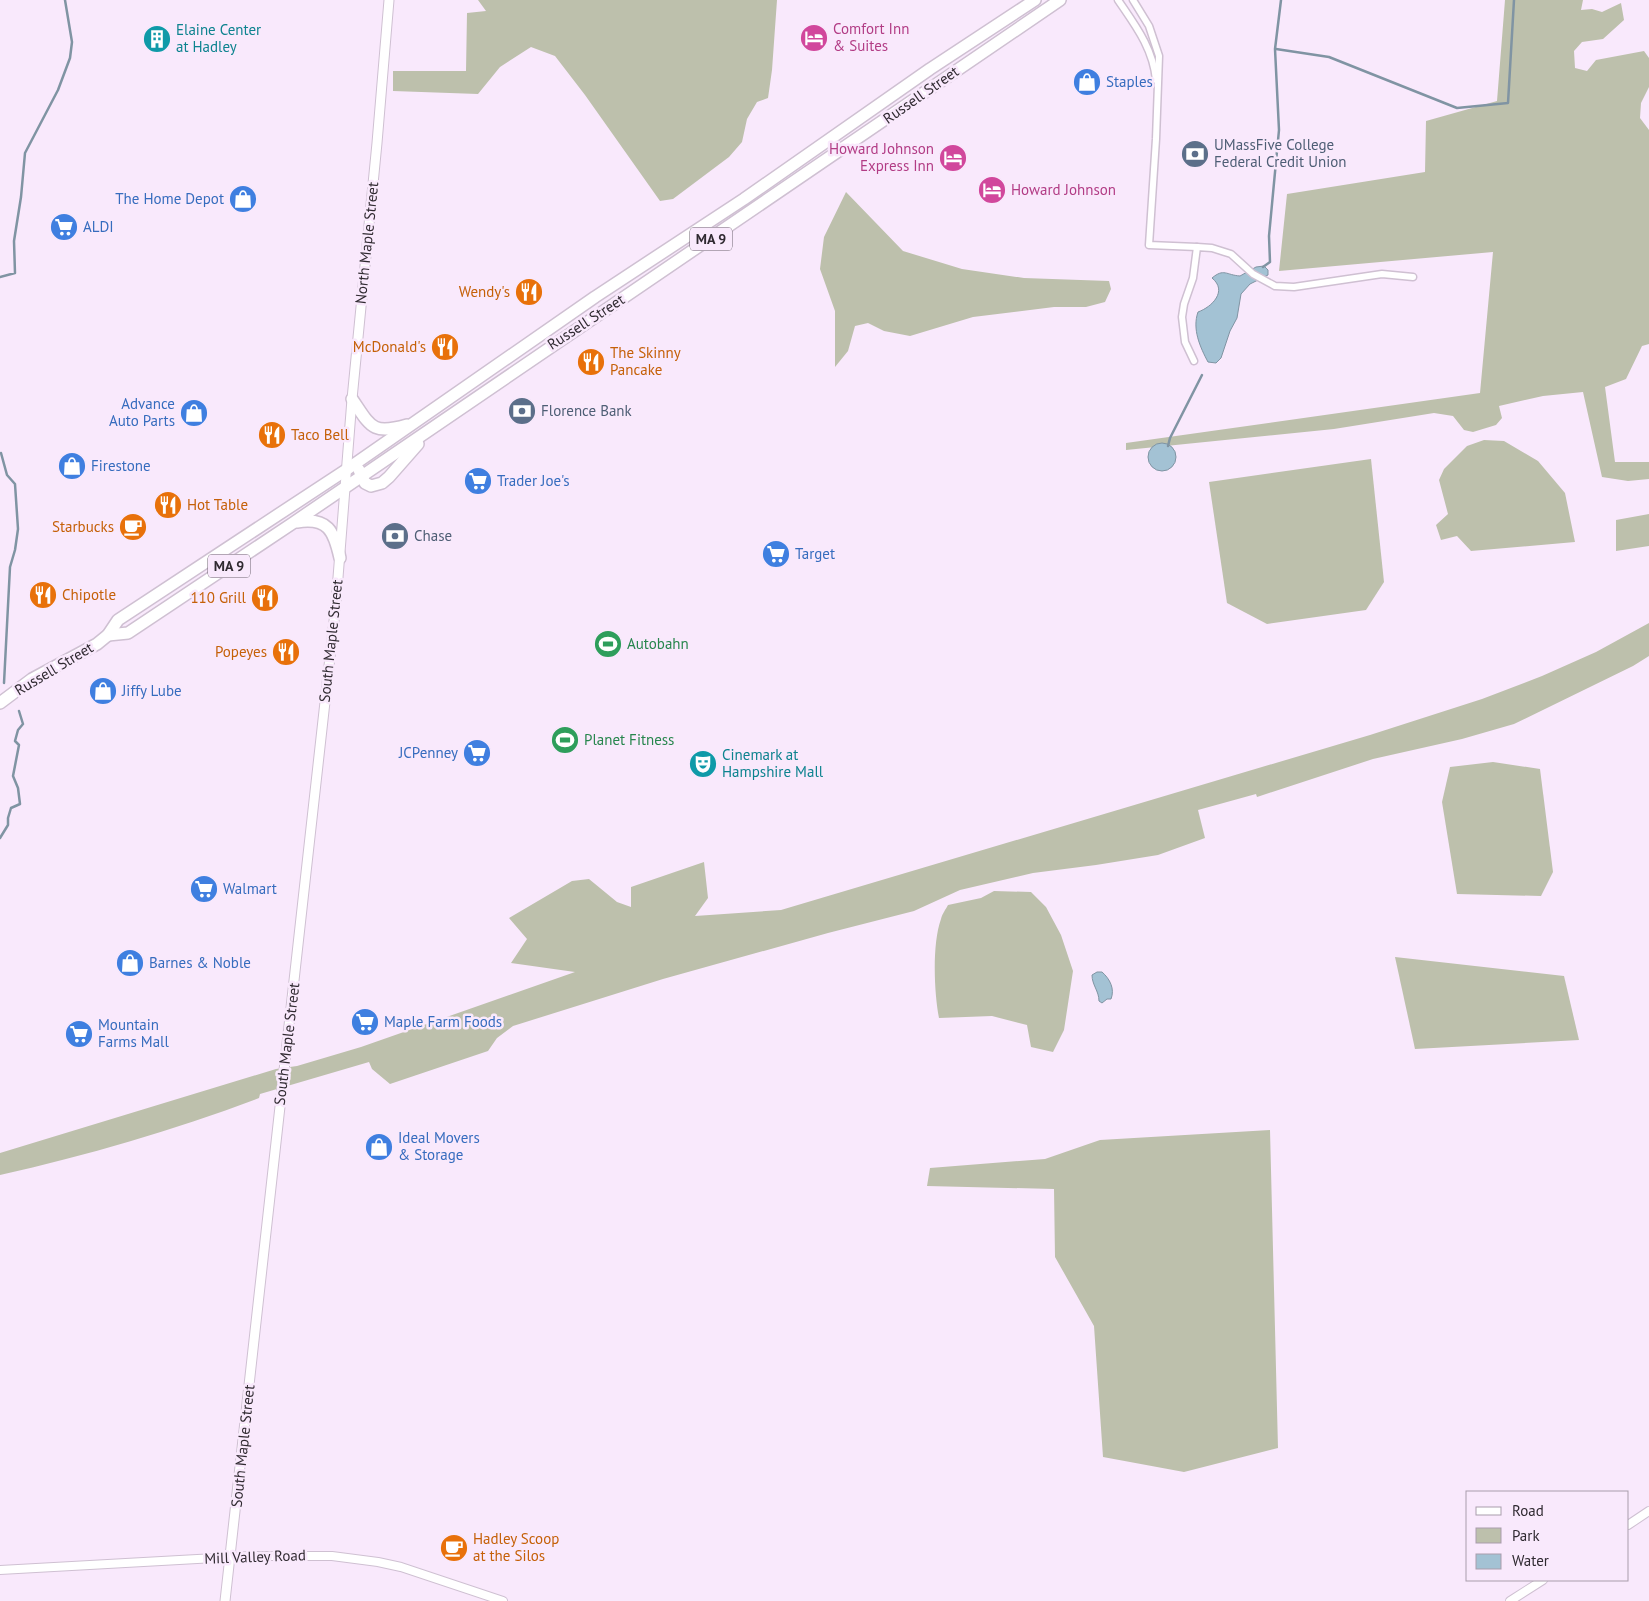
<svg xmlns="http://www.w3.org/2000/svg" width="1649" height="1601" viewBox="0 0 1649 1601" font-family="'PT Sans',sans-serif">
<style>
.green{fill:#bdc0ac}
.water{fill:#a3c2d4;stroke:#8094a3}
.lines{fill:none;stroke-linecap:round;stroke-linejoin:round}
.stream{stroke:#8094a3;stroke-width:2.5}
.minor-casing{stroke:#cfc0d2;stroke-width:9}
.tertiary-casing{stroke:#cfc0d2;stroke-width:10}
.secondary-casing{stroke:#cfc0d2;stroke-width:11}
.trunk-casing{stroke:#cfc0d2;stroke-width:14}
.minor{stroke:#fff;stroke-width:6}
.tertiary{stroke:#fff;stroke-width:8}
.secondary{stroke:#fff;stroke-width:9}
.trunk{stroke:#fff;stroke-width:11}
.labels{text-anchor:middle;stroke-width:5;stroke-linejoin:round;paint-order:stroke}
.shield{fill:#f9e9fc;stroke:#6c636e;stroke-width:1}
.shield-label{font-size:14px;font-weight:bold;fill:#302a31}
.hotel-label{font-size:15px;fill:#b23c85;stroke:#f9e9fc;text-anchor:start}
.culture-label{font-size:15px;fill:#0d838f;stroke:#f9e9fc;text-anchor:start}
.shop-label{font-size:15px;fill:#366cbe;stroke:#f9e9fc;text-anchor:start}
.street-label{font-size:15px;fill:#302a31;stroke:#f9e9fc}
.service-label{font-size:15px;fill:#4e5e75;stroke:#f9e9fc;text-anchor:start}
.food-label{font-size:15px;fill:#c56008;stroke:#f9e9fc;text-anchor:end}
.leisure-label{font-size:15px;fill:#27864d;stroke:#f9e9fc;text-anchor:start}
</style>
<rect width="100%" height="100%" fill="#f9e9fc"/>
<g class="green">
<path d="M478,0H777L772,70L768,98L757,102L747,119L742,142L729,157L673,199L660,201L585,95L555,56L531,47L500,67L478,94L393,91V71H466L467,13L486,11Z"/>
<path d="M1505,0H1583L1581,10L1592,9L1602,12L1621,3L1624,20L1603,39L1582,42L1574,51L1575,68L1587,71L1596,60L1644,51L1649,58V87L1641,103L1640,118L1649,130V344L1642,346L1626,379L1605,387L1615,462H1649V479L1628,481L1602,477L1583,392L1543,396L1499,406L1502,418L1496,425L1473,432L1464,430L1453,416L1434,413L1334,429L1126,450V443L1480,393L1493,252L1279,271L1287,194L1425,172L1426,121L1497,101Z"/>
<path d="M846,192L903,251L962,269L1024,278L1109,281L1111,289L1105,302L1086,307H1054L973,317L910,336L884,331L868,323L855,326L848,351L835,367V311L820,269L824,237Z"/>
<path d="M1484,440L1504,441L1538,461L1565,493L1575,542L1471,551L1457,536L1441,540L1436,525L1448,514L1439,480L1444,469L1467,446Z"/>
<path d="M1371,459L1384,582L1366,610L1267,624L1227,603L1209,482Z"/>
<path d="M1649,514V546L1616,551V520Z"/>
<path d="M1649,623V656L1633,666L1514,724L1462,739L1373,759L1257,797L1256,794L1198,810L1205,838L1158,855L1096,865L1033,873L960,890L914,911L828,933L663,979L513,1026L497,1038L488,1051L390,1084L372,1069L369,1062L260,1094L259,1098C175,1130 88,1155 0,1175V1153L276,1069L297,1066L361,1047L575,972L511,963L527,939L509,918L572,881L589,879L617,902L631,907V887L704,862L708,898L695,916L781,910L1370,735L1482,699L1542,676L1596,652Z"/>
<path d="M1493,762L1540,769L1553,872L1541,896L1457,894L1442,802L1450,767Z"/>
<path d="M994,891L1031,892L1046,907L1061,935L1073,971L1064,1030L1053,1052L1031,1047L1027,1025L992,1016L939,1018C934,992 932,944 941,919C942,914 946,909 948,905L981,898Z"/>
<path d="M1395,957L1564,976L1579,1040L1415,1049Z"/>
<path d="M1270,1130L1278,1448L1184,1472L1103,1457L1094,1326L1055,1257L1054,1189L927,1186L930,1168L1045,1159L1100,1140Z"/>
</g>
<g class="water">
<path d="M1264,266L1268,270V275L1250,284L1241,294L1237,318L1230,331L1221,358L1216,363L1208,362C1200,347 1192,329 1198,312C1212,307 1228,291 1212,278C1224,268 1226,275 1240,276L1256,267Z"/>
<circle cx="1162" cy="457" r="14"/>
<path d="M1097,972H1102C1110,979 1115,989 1111,999H1107L1102,1003L1099,1001C1099,991 1092,985 1092,975Z"/>
</g>
<g class="lines">
<g class="stream">
<path d="M1276,49L1329,57L1457,108L1508,103L1514,0"/>
<path d="M1263,267L1270,262L1269,236L1279,130L1275,49L1281,0"/>
<path d="M0,277L15,273L14,241L21,197L25,153L58,90L70,58L72,42L65,0"/>
<path d="M1168,446L1170,438L1202,375"/>
<path d="M1,453L7,475L15,484L18,529L15,550L10,567L4,683"/>
<path d="M0,838L8,825V818L11,808L20,804L18,788L13,776L19,745L15,741L18,730L23,724L19,711"/>
</g>
<defs>
<g id="minor">
<path d="M1118,0C1135,25 1153,48 1156,80"/>
<path d="M1133,0L1149,26L1159,56L1156,139L1149,245L1197,247"/>
<path d="M1194,361L1185,342L1182,317L1184,304L1193,278L1197,247L1212,248L1231,254L1253,274L1275,286L1294,287L1382,274L1413,277"/>
</g>
<g id="tertiary">
<path d="M1628,1525L1649,1511"/>
<path d="M0,1570L251,1556H332L378,1562L401,1567L503,1601"/>
<path d="M1510,1601L1543,1580"/>
</g>
<path id="secondary" d="M225,1601L336,603L352,399L377,143L389,0"/>
<g id="trunk">
<path d="M352,399C371,427 372,435 407,425"/>
<path d="M359,470L365,483L371,486L382,483L389,477L418,444"/>
<path d="M297,522C328,517 334,531 340,558"/>
<path d="M108,635L128,633L293,523L1060,0"/>
<path d="M0,703L32,679L97,644L108,635L118,620L346,470L595,297L744,199L930,69L1035,0"/>
</g>
</defs>
<use href="#minor" class="minor-casing"/>
<use href="#tertiary" class="tertiary-casing"/>
<use href="#secondary" class="secondary-casing"/>
<use href="#trunk" class="trunk-casing"/>
<use href="#minor" class="minor"/>
<use href="#tertiary" class="tertiary"/>
<use href="#secondary" class="secondary"/>
<use href="#trunk" class="trunk"/>
</g>
<defs>
<symbol id="hotel-disc" viewBox="-11 -11 22 22"><circle r="9.5" fill="#d1479c" stroke="#f9e9fc"/><path d="M-6-4.5h1.5V1H6V5H4.5V3h-9V5H-6ZM-4 0a1.8 1.8 0 1 1 3.6 0ZM.5 0V-2.5h3Q6-2.5 6 0Z" fill="#fff"/></symbol>
<symbol id="building-disc" viewBox="-11 -11 22 22"><circle r="9.5" fill="#0f9aa8" stroke="#f9e9fc"/><path d="M-4-6H4V6H1V3H-1V6H-4ZM-2.5-4.3h1.7v1.8h-1.7ZM.8-4.3h1.7v1.8H.8ZM-2.5-1h1.7V.8h-1.7ZM.8-1h1.7V.8H.8Z" fill="#fff"/></symbol>
<symbol id="shop-disc" viewBox="-11 -11 22 22"><circle r="9.5" fill="#3f7fe0" stroke="#f9e9fc"/><path d="M-5-2.5h2.3a2.7 3.5 0 0 1 5.4 0H5L5.5 6h-11ZM-1.5-2.5h3a1.5 2.3 0 0 0-3 0Z" fill="#fff"/></symbol>
<symbol id="bank-disc" viewBox="-11 -11 22 22"><circle r="9.5" fill="#5c6f8a" stroke="#f9e9fc"/><path d="M-6-4H6V4H-6ZM0-2.3a2.3 2.3 0 1 0 0 4.6a2.3 2.3 0 1 0 0-4.6Z" fill="#fff"/></symbol>
<symbol id="supermarket-disc" viewBox="-11 -11 22 22"><circle r="9.5" fill="#3f7fe0" stroke="#f9e9fc"/><path d="M-6-5.5h2.5l.6 2H6L4.5 2H-2.5L-4.4-4H-6ZM-1.5 3.2a1.3 1.3 0 1 0 .1 0ZM3 3.2a1.3 1.3 0 1 0 .1 0Z" fill="#fff"/></symbol>
<symbol id="restaurant-disc" viewBox="-11 -11 22 22"><circle r="9.5" fill="#e8710a" stroke="#f9e9fc"/><path d="M-5-6h1v4h1v-4h1v4h1v-4h1v5L-1.5 .5V6h-2V.5L-5-1ZM5-6V6H3V1.5H1.5Q1.5-4 5-6Z" fill="#fff"/></symbol>
<symbol id="cafe-disc" viewBox="-11 -11 22 22"><circle r="9.5" fill="#e8710a" stroke="#f9e9fc"/><path d="M-5.5-4.5H6V0H3Q3 3.5 0 3.5H-2.5Q-5.5 3.5-5.5 0ZM3-3.2v2h1.7v-2ZM-6 4.5H4V6H-6Z" fill="#fff"/></symbol>
<symbol id="stadium-disc" viewBox="-11 -11 22 22"><circle r="9.5" fill="#2e9e5b" stroke="#f9e9fc"/><path d="M0-5a6.5 5 0 1 0 0 10a6.5 5 0 1 0 0-10ZM-3.5-1.8h7v3.6h-7Z" fill="#fff"/></symbol>
<symbol id="theatre-disc" viewBox="-11 -11 22 22"><circle r="9.5" fill="#0f9aa8" stroke="#f9e9fc"/><path d="M-5-5.5Q0-4 5-5.5V0Q5 5 0 6Q-5 5-5 0ZM-3.3-2.5H-1v1.5H-3.3ZM1-2.5H3.3v1.5H1ZM-2.8 1Q0 5.5 2.8 1Z" fill="#fff"/></symbol>
</defs>
<g fill-rule="evenodd">
<use href="#hotel-disc" x="798" y="22" width="32" height="32"/>
<use href="#building-disc" x="141" y="23" width="32" height="32"/>
<use href="#shop-disc" x="1071" y="66" width="32" height="32"/>
<use href="#bank-disc" x="1179" y="138" width="32" height="32"/>
<use href="#hotel-disc" x="937" y="142" width="32" height="32"/>
<use href="#hotel-disc" x="976" y="174" width="32" height="32"/>
<use href="#shop-disc" x="227" y="183" width="32" height="32"/>
<use href="#supermarket-disc" x="48" y="211" width="32" height="32"/>
<use href="#restaurant-disc" x="513" y="276" width="32" height="32"/>
<use href="#restaurant-disc" x="429" y="331" width="32" height="32"/>
<use href="#restaurant-disc" x="575" y="346" width="32" height="32"/>
<use href="#bank-disc" x="506" y="395" width="32" height="32"/>
<use href="#shop-disc" x="178" y="397" width="32" height="32"/>
<use href="#restaurant-disc" x="256" y="419" width="32" height="32"/>
<use href="#shop-disc" x="56" y="450" width="32" height="32"/>
<use href="#supermarket-disc" x="462" y="465" width="32" height="32"/>
<use href="#restaurant-disc" x="152" y="489" width="32" height="32"/>
<use href="#cafe-disc" x="117" y="511" width="32" height="32"/>
<use href="#bank-disc" x="379" y="520" width="32" height="32"/>
<use href="#supermarket-disc" x="760" y="538" width="32" height="32"/>
<use href="#restaurant-disc" x="27" y="579" width="32" height="32"/>
<use href="#restaurant-disc" x="249" y="582" width="32" height="32"/>
<use href="#stadium-disc" x="592" y="628" width="32" height="32"/>
<use href="#restaurant-disc" x="270" y="636" width="32" height="32"/>
<use href="#shop-disc" x="87" y="675" width="32" height="32"/>
<use href="#stadium-disc" x="549" y="724" width="32" height="32"/>
<use href="#supermarket-disc" x="461" y="737" width="32" height="32"/>
<use href="#theatre-disc" x="687" y="748" width="32" height="32"/>
<use href="#supermarket-disc" x="188" y="873" width="32" height="32"/>
<use href="#shop-disc" x="114" y="947" width="32" height="32"/>
<use href="#supermarket-disc" x="349" y="1006" width="32" height="32"/>
<use href="#supermarket-disc" x="63" y="1018" width="32" height="32"/>
<use href="#shop-disc" x="363" y="1131" width="32" height="32"/>
<use href="#cafe-disc" x="438" y="1532" width="32" height="32"/>
</g>
<g class="labels">
<g class="shield">
<rect x="690" y="227.5" width="42" height="23" rx="4"/>
<rect x="208" y="554.5" width="42" height="23" rx="4"/>
</g>
<g class="shield-label">
<text x="711" y="244">MA 9</text>
<text x="229" y="571">MA 9</text>
</g>
<g class="hotel-label">
<text x="833" y="34">Comfort Inn<tspan x="833" dy="17">&amp; Suites</tspan></text>
<text x="934" y="154" text-anchor="end">Howard Johnson<tspan x="934" dy="17">Express Inn</tspan></text>
<text x="1011" y="195">Howard Johnson</text>
</g>
<g class="culture-label">
<text x="176" y="35">Elaine Center<tspan x="176" dy="17">at Hadley</tspan></text>
<text x="722" y="760">Cinemark at<tspan x="722" dy="17">Hampshire Mall</tspan></text>
</g>
<g class="shop-label">
<text x="1106" y="87">Staples</text>
<text x="224" y="204" text-anchor="end">The Home Depot</text>
<text x="83" y="232">ALDI</text>
<text x="175" y="409" text-anchor="end">Advance<tspan x="175" dy="17">Auto Parts</tspan></text>
<text x="91" y="471">Firestone</text>
<text x="497" y="486">Trader Joe's</text>
<text x="795" y="559">Target</text>
<text x="122" y="696">Jiffy Lube</text>
<text x="458" y="758" text-anchor="end">JCPenney</text>
<text x="223" y="894">Walmart</text>
<text x="149" y="968">Barnes &amp; Noble</text>
<text x="384" y="1027">Maple Farm Foods</text>
<text x="98" y="1030">Mountain<tspan x="98" dy="17">Farms Mall</tspan></text>
<text x="398" y="1143">Ideal Movers<tspan x="398" dy="17">&amp; Storage</tspan></text>
</g>
<g class="street-label">
<text transform="translate(921 95) rotate(-35)" y="5">Russell Street</text>
<text transform="translate(367 243) rotate(-84)" y="5">North Maple Street</text>
<text transform="translate(586 322) rotate(-33)" y="5">Russell Street</text>
<text transform="translate(331 641) rotate(-84)" y="5">South Maple Street</text>
<text transform="translate(54 669) rotate(-31)" y="5">Russell Street</text>
<text transform="translate(287 1044) rotate(-83)" y="5">South Maple Street</text>
<text transform="translate(243 1446) rotate(-84)" y="5">South Maple Street</text>
<text transform="translate(255 1557) rotate(-2)" y="5">Mill Valley Road</text>
</g>
<g class="service-label">
<text x="1214" y="150">UMassFive College<tspan x="1214" dy="17">Federal Credit Union</tspan></text>
<text x="541" y="416">Florence Bank</text>
<text x="414" y="541">Chase</text>
</g>
<g class="food-label">
<text x="510" y="297">Wendy's</text>
<text x="426" y="352">McDonald's</text>
<text x="610" y="358" text-anchor="start">The Skinny<tspan x="610" dy="17">Pancake</tspan></text>
<text x="291" y="440" text-anchor="start">Taco Bell</text>
<text x="187" y="510" text-anchor="start">Hot Table</text>
<text x="114" y="532">Starbucks</text>
<text x="62" y="600" text-anchor="start">Chipotle</text>
<text x="246" y="603">110 Grill</text>
<text x="267" y="657">Popeyes</text>
<text x="473" y="1544" text-anchor="start">Hadley Scoop<tspan x="473" dy="17">at the Silos</tspan></text>
</g>
<g class="leisure-label">
<text x="627" y="649">Autobahn</text>
<text x="584" y="745">Planet Fitness</text>
</g>
</g>
<rect x="1466" y="1491" width="162" height="90" fill="#f9e9fc" stroke="#a99dab"/>
<rect x="1476" y="1507" width="25" height="8" fill="#ffffff" stroke="#a99dab"/>
<text x="1512" y="1516" font-size="15" fill="#302a31">Road</text>
<rect x="1476" y="1528" width="25" height="15" fill="#bdc0ac" stroke="#a99dab"/>
<text x="1512" y="1541" font-size="15" fill="#302a31">Park</text>
<rect x="1476" y="1554" width="25" height="15" fill="#a3c2d4" stroke="#a99dab"/>
<text x="1512" y="1566" font-size="15" fill="#302a31">Water</text>
</svg>
